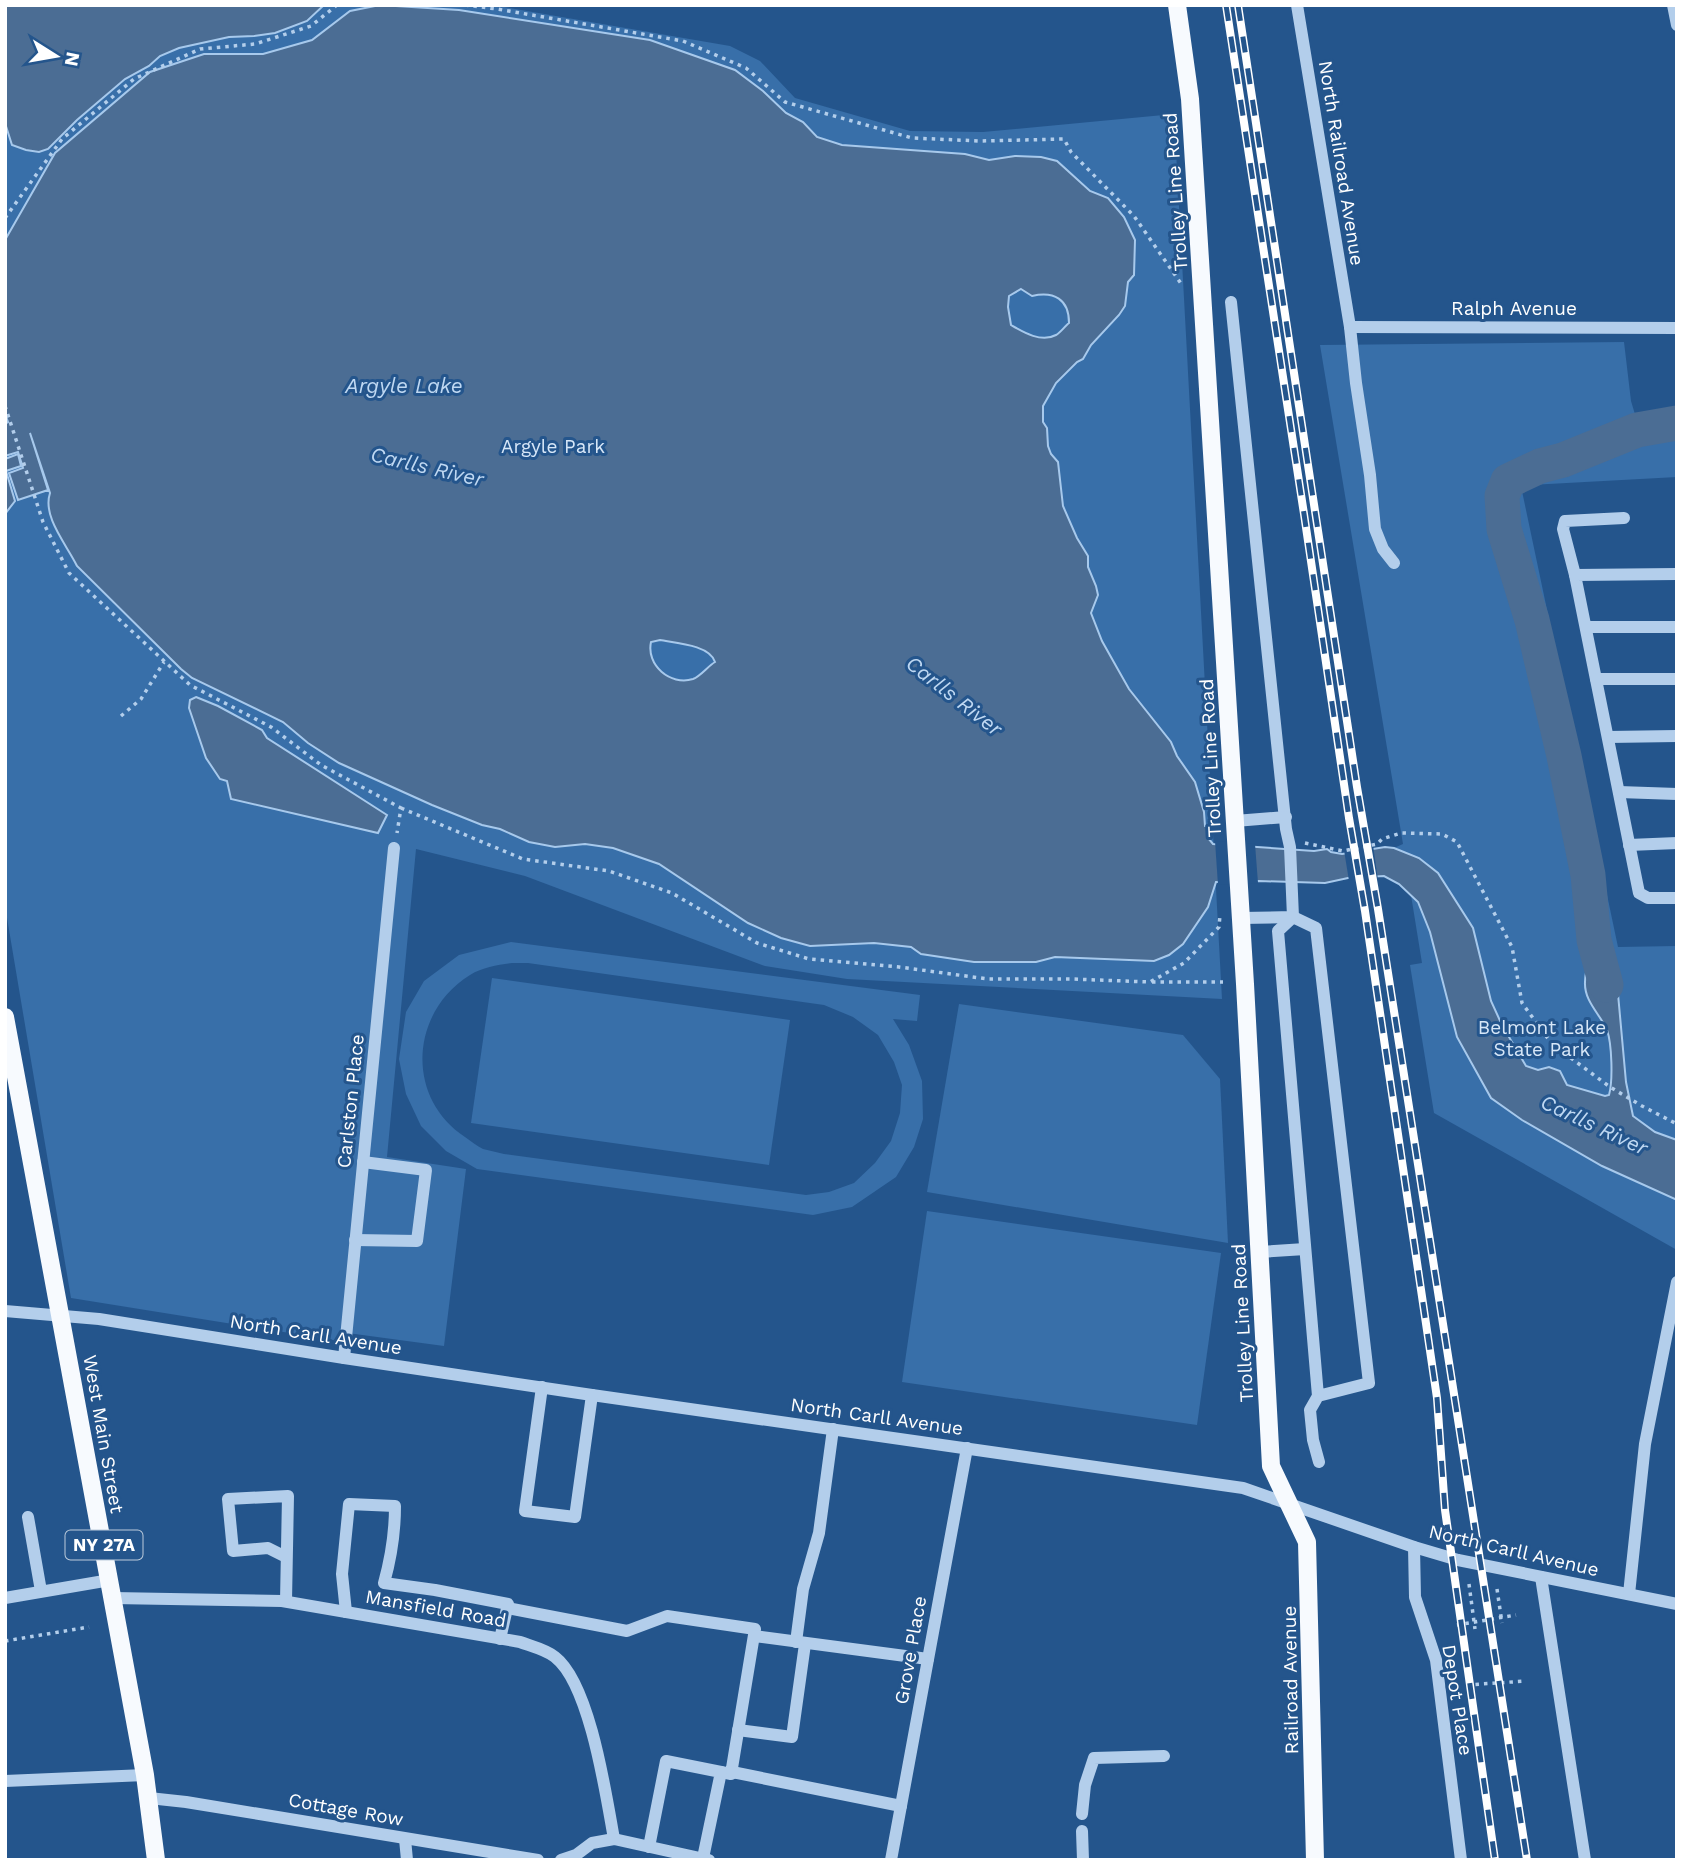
<svg xmlns="http://www.w3.org/2000/svg" width="1682" height="1865" viewBox="0 0 1682 1865" font-family="'Work Sans',sans-serif">
<style>
.green{fill:#386fa9;fill-rule:evenodd}
.water{fill:#4b6d94;stroke:#a7c9ec;stroke-width:2;fill-rule:evenodd}
.pier{fill:#24558c}
.lines{fill:none;stroke-linecap:round;stroke-linejoin:round}
.river{stroke:#4b6d94;stroke-width:35}
.path{stroke:#b3ceeb;stroke-width:3.5;stroke-dasharray:3.5 5;stroke-linecap:butt}
.minor{stroke:#b3ceeb;stroke-width:12}
.major{stroke:#f7fafe;stroke-width:18}
.rail-casing{stroke:#fff;stroke-width:8}
.rail{stroke:#24558c;stroke-width:5;stroke-dasharray:16;stroke-linecap:butt}
.labels{text-anchor:middle;stroke-width:6;stroke-linejoin:round;paint-order:stroke}
.shield{fill:#24558c;stroke:#bdccdc;stroke-width:2}
.shield-label{font-size:18px;font-weight:bold;fill:#fff}
.street-label{font-size:19px;fill:#fff;stroke:#24558c}
.park-label{font-size:19px;fill:#d7e7f8;stroke:#24558c}
.water-label{font-size:21px;font-style:italic;fill:#bfd8f2;stroke:#24558c}
</style>
<rect width="100%" height="100%" fill="#24558c"/>
<g class="green">
<path d="M5,5H492L730,46L760,61L795,98L910,131L983,132L1174,114L1222,999L847,979L765,966L525,876L416,849L387,1157L466,1169L444,1346L340,1332L339,1341L71,1298L5,906Z"/>
<path d="M1624,342L1631,401L1637,421L1677,414V477L1530,485L1522,491L1618,947L1677,946V1250L1434,1113L1410,965L1422,963L1404,852L1394,848L1403,844L1320,345Z"/>
<path d="M511,942L920,995L917,1021L893,1019L909,1045L922,1081L923,1119L914,1147L896,1177L852,1207L813,1215L477,1169L446,1151L421,1126L406,1094L399,1059L406,1012L424,981L459,955ZM512,963H528L824,1005L853,1017L878,1035L894,1062L902,1085L900,1113L891,1141L875,1163L854,1183L829,1192L806,1195L504,1154C497,1152 490,1151 483,1149C477,1146 471,1141 465,1137C405,1098 410,1012 470,975C483,967 498,965 512,963Z"/>
<path d="M492,978L790,1020L769,1165L471,1123Z"/>
<path d="M959,1004L1183,1035L1220,1079L1228,1243L927,1192Z"/>
<path d="M927,1211L1221,1253L1197,1425L902,1382Z"/>
</g>
<g class="water">
<path d="M5,5H324L307,21L275,33L254,36L229,37L179,48L160,56L149,66L125,79L77,120L48,149L39,152L26,150L12,145L5,123Z"/>
<path d="M380,5L459,10L650,40L735,70L763,91L786,113L803,122L817,137L842,145L965,154L989,160L1015,156L1041,157L1057,161L1090,191L1108,198L1124,217L1135,240L1134,275L1128,282L1125,306L1119,315L1091,345L1083,359L1077,362L1056,383L1043,406V422L1047,428L1048,446L1051,454L1058,462L1063,506L1077,538L1088,556V567L1096,586L1098,595L1091,613L1102,641L1116,666L1129,689L1171,742L1177,756L1195,782L1204,812L1205,826L1209,827L1208,838L1213,844L1314,851L1327,849L1331,852L1342,854L1385,847L1394,848L1419,858L1438,873L1473,928L1491,1001L1502,1025L1526,1066L1538,1070L1549,1067L1560,1071L1567,1085L1605,1096L1609,1095C1613,1081 1612,1044 1607,1030C1600,1014 1584,1001 1585,982C1585,968 1591,953 1594,940L1618,994L1626,1082L1633,1116L1655,1132L1677,1140V1200L1602,1166L1522,1120L1491,1098L1457,1037L1430,932L1418,902L1399,884L1384,876L1348,878L1325,883L1259,881L1216,882L1208,907L1183,944L1169,955L1154,961L1055,957L1036,962H974L921,954L911,947L874,943L810,946L781,938L748,923L659,864L613,848L585,844L555,847L529,842L500,829L482,825L432,805L339,763L308,743L283,722L192,678L181,669L77,566C67,545 42,517 50,493L30,433L48,490L18,500L9,473L23,468L18,452L5,456V424L8,422L5,413V240L55,153L150,72L204,54H263L312,40L350,11ZM1021,289L1032,296C1054,291 1069,299 1069,323C1065,326 1060,333 1056,335C1041,343 1023,332 1011,325L1008,307L1009,296ZM660,640C676,643 710,645 715,662C708,666 701,676 693,679C670,686 646,665 651,642Z"/>
<path d="M18,454L21,466L6,471L15,501L5,514V459Z"/>
<path d="M196,697L218,706L262,730L267,738L387,815L378,833L231,799L227,781L220,779L206,758L189,708L190,700Z"/>
</g>
<g class="pier">
<path d="M1215,841L1255,844L1258,883L1218,885Z"/>
<path d="M1373,845L1378,880L1349,881L1344,850Z"/>
</g>
<g class="lines">
<path class="river" d="M1606,985L1594,940L1588,875L1564,756L1532,620L1504,529L1502,496L1508,481L1540,466L1563,460L1637,430L1677,423"/>
<g class="path">
<path d="M465,5L497,9L683,41L746,68L785,102L912,138L980,141L1064,139L1071,152L1134,216L1182,285"/>
<path d="M5,218L62,139L134,79L200,49L255,44L311,26L337,5"/>
<path d="M5,406L43,522L69,573L190,685L271,727L321,765L401,808L397,833"/>
<path d="M121,716L141,699L164,662"/>
<path d="M401,808L523,859L609,871L672,893L757,943L809,959L899,967L988,979H1072L1150,982L1184,963L1219,927L1220,915"/>
<path d="M1305,843L1343,851L1377,844L1382,839L1401,833L1442,834L1457,842L1512,947L1522,1003L1552,1044L1610,1087L1642,1106L1677,1124"/>
<path d="M1152,982H1223"/>
<path d="M1469,1584L1475,1629"/>
<path d="M1497,1589L1502,1623"/>
<path d="M1457,1625L1516,1615"/>
<path d="M5,1641L89,1627"/>
<path d="M1467,1685L1526,1681"/>
</g>
<g class="minor">
<path d="M1297,5L1350,327L1356,383L1370,475L1375,529L1383,549L1394,563"/>
<path d="M1673,5L1677,25"/>
<path d="M1231,302L1286,829L1290,847L1293,917L1241,918"/>
<path d="M1350,327L1677,328"/>
<path d="M1677,574L1575,575L1639,893L1648,898H1677"/>
<path d="M1575,575L1563,529L1565,521L1624,518"/>
<path d="M1586,627H1677"/>
<path d="M1596,679H1677"/>
<path d="M1608,737L1677,736"/>
<path d="M1619,792L1677,794"/>
<path d="M1235,821L1286,817"/>
<path d="M1629,845L1677,843"/>
<path d="M355,1240L417,1241L426,1170L363,1162"/>
<path d="M1259,1252L1305,1249"/>
<path d="M5,1311L99,1319L344,1358L592,1395L1243,1488L1414,1547L1458,1560L1677,1604"/>
<path d="M344,1358L394,848"/>
<path d="M542,1387L525,1511L575,1517L592,1395"/>
<path d="M1318,1396L1369,1383L1316,928L1293,917L1278,931L1318,1396L1310,1410L1313,1440L1319,1462"/>
<path d="M28,1517L41,1591"/>
<path d="M1414,1547L1415,1597L1436,1660L1461,1860"/>
<path d="M1541,1577L1585,1860"/>
<path d="M1629,1594L1645,1444L1677,1282"/>
<path d="M5,1598L110,1580"/>
<path d="M113,1598L282,1601L520,1642C531,1646 547,1650 555,1657C590,1684 606,1795 614,1839"/>
<path d="M286,1601L288,1496L228,1499L233,1551L268,1548L286,1557"/>
<path d="M507,1608L627,1631L667,1616L755,1629L731,1774L721,1772"/>
<path d="M346,1612L342,1574L349,1504L395,1506C395,1533 391,1558 384,1583L435,1590L508,1604L500,1639"/>
<path d="M754,1636L928,1659"/>
<path d="M796,1642L803,1589L819,1533L833,1429"/>
<path d="M738,1730L792,1737L805,1644"/>
<path d="M732,1772L901,1806"/>
<path d="M5,1781L145,1775"/>
<path d="M149,1798L186,1802L538,1860"/>
<path d="M1082,1814L1085,1785L1094,1758L1164,1756"/>
<path d="M1082,1831L1083,1860"/>
<path d="M405,1839L407,1860"/>
<path d="M649,1847L666,1761L721,1772L703,1858"/>
<path d="M561,1860L576,1855L592,1843L614,1839L709,1860"/>
<path d="M891,1860L967,1448"/>
</g>
<g class="major">
<path d="M1177,5L1190,99L1245,984L1271,1466L1307,1542L1315,1860"/>
<path d="M5,1017L145,1775L156,1860"/>
</g>
<defs>
<g id="rail">
<path d="M1226,5L1304,514L1349,818L1365,911L1437,1398L1445,1510L1495,1860"/>
<path d="M1238,5L1357,787L1378,909L1527,1860"/>
</g>
</defs>
<use href="#rail" class="rail-casing"/>
<use href="#rail" class="rail"/>
</g>
<g class="labels">
<rect class="shield" x="65.5" y="1530.5" width="77" height="29" rx="5"/>
<g class="shield-label">
<text x="104" y="1551">NY 27A</text>
</g>
<g class="street-label">
<text transform="translate(1342 163) rotate(81)" y="7">North Railroad Avenue</text>
<text transform="translate(1175 192) rotate(-94)" y="7">Trolley Line Road</text>
<text x="1514" y="315">Ralph Avenue</text>
<text transform="translate(1210 758) rotate(-93)" y="7">Trolley Line Road</text>
<text transform="translate(350 1101) rotate(-84)" y="7">Carlston Place</text>
<text transform="translate(1242 1323) rotate(-93)" y="7">Trolley Line Road</text>
<text transform="translate(316 1334) rotate(9)" y="7">North Carll Avenue</text>
<text transform="translate(877 1416) rotate(8)" y="7">North Carll Avenue</text>
<text transform="translate(104 1434) rotate(80)" y="7">West Main Street</text>
<text transform="translate(1514 1550) rotate(13)" y="7">North Carll Avenue</text>
<text transform="translate(436 1608) rotate(10)" y="7">Mansfield Road</text>
<text transform="translate(910 1650) rotate(-80)" y="7">Grove Place</text>
<text transform="translate(1290 1680) rotate(-91)" y="7">Railroad Avenue</text>
<text transform="translate(1458 1700) rotate(81)" y="7">Depot Place</text>
<text transform="translate(346 1809) rotate(10)" y="7">Cottage Row</text>
</g>
<g class="park-label">
<text x="553" y="453">Argyle Park</text>
<text x="1542" y="1034">Belmont Lake<tspan x="1542" dy="22">State Park</tspan></text>
</g>
<g class="water-label">
<text x="404" y="393">Argyle Lake</text>
<text transform="translate(427 467) rotate(13)" y="7">Carlls River</text>
<text transform="translate(954 696) rotate(38)" y="7">Carlls River</text>
<text transform="translate(1594 1125) rotate(25)" y="7">Carlls River</text>
</g>
</g>
<rect width="1682" height="1865" fill="none" stroke="#ffffff" stroke-width="14"/>
<g transform="translate(56 56) rotate(101)" stroke="#24558c" stroke-width="5" paint-order="stroke">
<path d="M0-5L12 26L0 18L-12 26Z" fill="#ffffff"/>
<text y="-10" font-size="19" font-weight="bold" text-anchor="middle" fill="#ffffff">N</text>
</g>
</svg>
